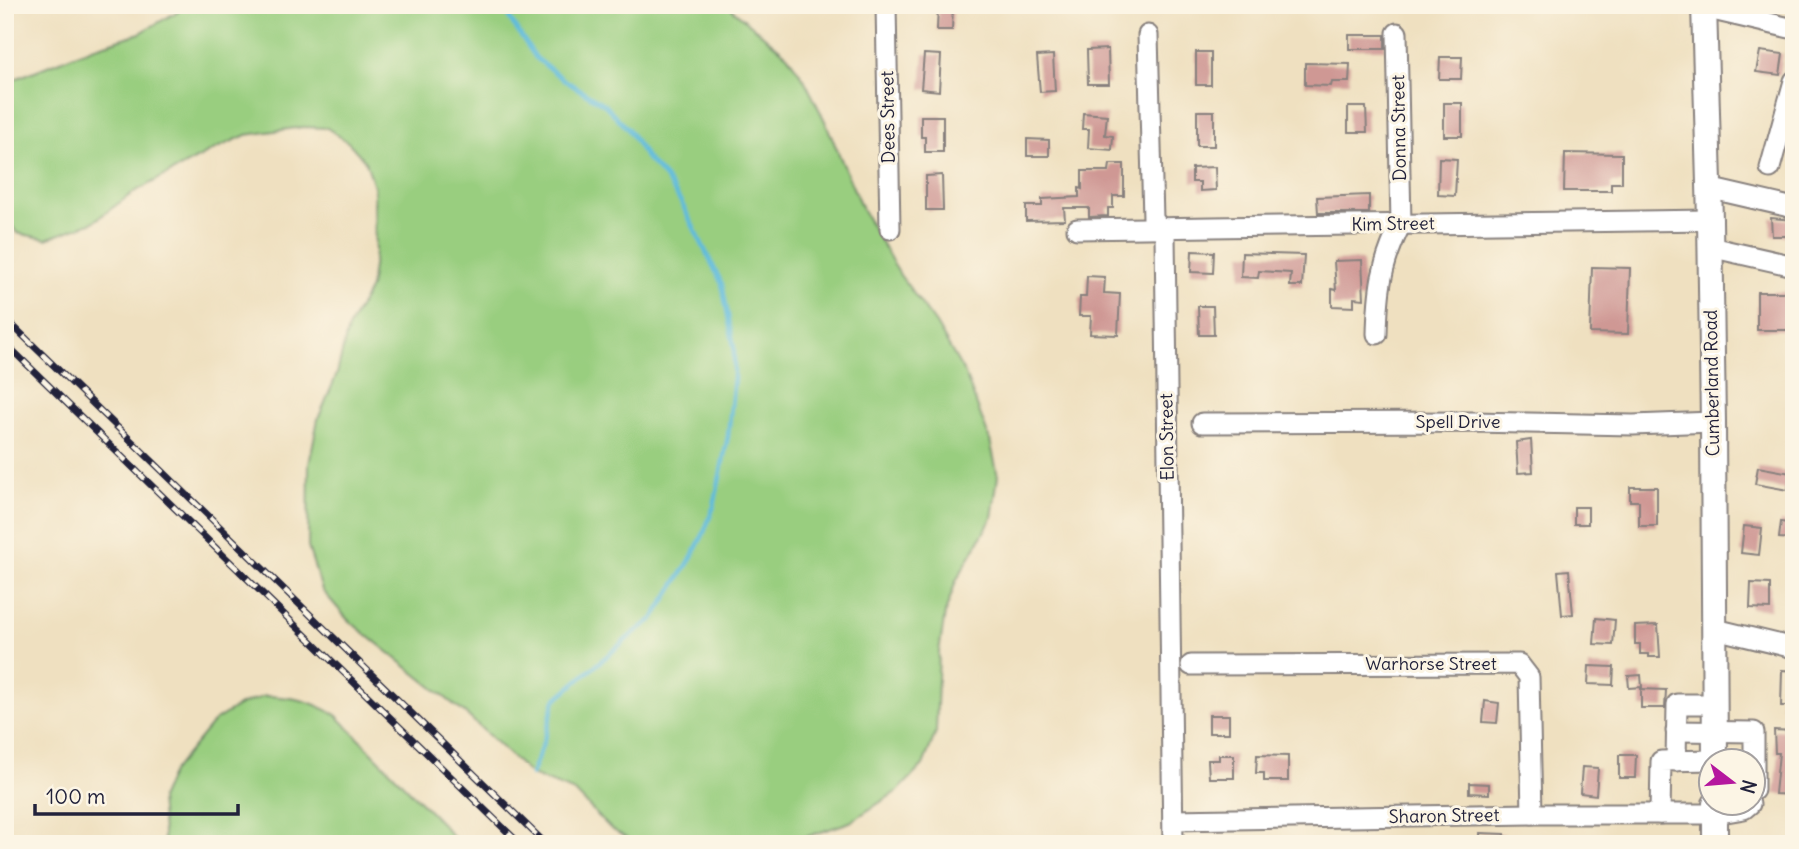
<svg xmlns="http://www.w3.org/2000/svg" width="1799" height="849" viewBox="0 0 1799 849" font-family="Delius,sans-serif">
<style>
.green{fill:#99ce7f;stroke:#5e785d;stroke-width:2}
.lines{fill:none;stroke-linecap:round;stroke-linejoin:round}
.stream{stroke:#5ebbdc;stroke-width:4.5}
.building{fill:#cf9894}
.minor-casing{stroke:#88817e;stroke-width:23}
.major-casing{stroke:#88817e;stroke-width:28}
.minor{stroke:#fff;stroke-width:19}
.major{stroke:#fff;stroke-width:24}
.rail-casing{stroke:#22223b;stroke-width:7}
.rail{stroke:#fcf5e5;stroke-width:4.5;stroke-dasharray:13;stroke-linecap:butt}
.labels{text-anchor:middle;stroke-width:6;stroke-linejoin:round;paint-order:stroke}
.street-label{font-size:18px;fill:#22223b;stroke:#fcf5e5}
</style>
<rect width="100%" height="100%" fill="#fcf5e5"/>
<filter id="ink" filterUnits="userSpaceOnUse"><feTurbulence type="fractalNoise" baseFrequency=".0143" numOctaves="2"/><feDisplacementMap in="SourceGraphic" scale="14" xChannelSelector="R" yChannelSelector="G"/><feConvolveMatrix kernelMatrix="1 2 1 2 8 2 1 2 1" color-interpolation-filters="sRGB"/></filter>
<filter id="wash" filterUnits="userSpaceOnUse"><feTurbulence type="fractalNoise" baseFrequency=".00686" numOctaves="4" result="noise"/><feDisplacementMap in="SourceGraphic" scale="28" xChannelSelector="R" yChannelSelector="G"/><feGaussianBlur stdDeviation="1.57" result="paint"/><feColorMatrix in="noise" values="0 0 0 0 0 0 0 0 0 0 0 0 0 0 0 0 0 1.4 0 .05"/><feComposite in="paint" operator="in"/></filter>
<g filter="url(#wash)">
<rect width="100%" height="100%" fill="#efe0c0"/>
<g class="green">
<path d="M189,5H727L787,55L804,79L825,121L862,209L900,275L936,324L965,374L990,440L998,476L992,518L956,581L945,613L939,652L936,732L923,765L899,790L850,822L785,844H638L611,829L575,792L531,775L467,715L348,620L322,590L308,547L309,464L318,419L337,374L348,328L370,288L375,252L374,186L366,162L349,143L327,128L303,127L246,135L215,149L134,192L93,222L46,239L17,233L5,215V84L10,81L92,48L140,33Z"/>
<path d="M265,696C295,697 309,700 336,715L442,824L459,844H164L160,799L172,772L214,721L240,705Z"/>
</g>
<g class="lines">
<path class="stream" d="M504,5L511,21L536,58L564,80L605,105L628,129L647,159L665,178L681,202L722,284L734,347V377L728,436L714,506L703,535L689,562L653,619L634,633L555,700L543,743L531,775"/>
</g>
<g id="blocks">
<g class="building">
<path d="M938,5H953L952,30H937Z"/>
<rect x="1349" y="35" width="36" height="14"/>
<path d="M1108,49L1109,84H1088L1087,50Z"/>
<path d="M1760,51L1783,54L1780,75L1756,72Z"/>
<rect x="1196" y="52" width="15" height="33"/>
<path d="M924,54L941,55L939,91L921,89Z"/>
<path d="M1053,55L1055,91L1040,92L1037,56Z"/>
<path d="M1440,57H1462L1461,79H1439Z"/>
<path d="M1305,63L1350,64L1349,82H1332L1331,86L1305,85Z"/>
<rect x="1444" y="103" width="18" height="33"/>
<path d="M1348,107H1366L1367,132H1348Z"/>
<rect x="1197" y="111" width="17" height="35"/>
<path d="M1083,113L1107,115L1105,135L1113,136L1112,150L1088,148L1089,129H1082Z"/>
<path d="M921,116H943V152H925V137H921Z"/>
<path d="M1027,139L1049,140V156H1027Z"/>
<path d="M1565,153L1622,154V183H1611V191H1564Z"/>
<path d="M1439,158L1457,159L1455,196L1438,195Z"/>
<path d="M1110,164H1124V196H1113V208H1108V216L1089,217V208H1064L1065,220L1026,221V206H1042V199L1079,197V188L1082,189V171H1109Z"/>
<path d="M1215,167L1216,190L1200,191V182H1192V168Z"/>
<path d="M942,175L943,210H926V176Z"/>
<path d="M1369,195V213H1318L1317,197Z"/>
<path d="M1771,218L1794,220V236H1772Z"/>
<path d="M1192,251L1214,252L1213,273L1191,272Z"/>
<path d="M1242,253L1304,255L1302,286H1290L1291,273L1259,271L1258,278L1241,277Z"/>
<path d="M1362,260L1364,299L1354,298V307L1332,306V289L1336,290L1334,261Z"/>
<path d="M1592,267L1630,268L1628,334L1590,333Z"/>
<path d="M1087,276L1105,277L1104,293L1120,294L1118,335L1090,334L1091,316H1079L1080,297H1086Z"/>
<rect x="1757" y="292" width="37" height="38"/>
<path d="M1198,306H1213L1214,335H1199Z"/>
<path d="M1531,440L1533,472L1518,473L1516,442Z"/>
<path d="M1758,467L1791,473L1788,490L1755,484Z"/>
<path d="M1630,487H1657V526H1639V501H1630Z"/>
<rect x="1574" y="507" width="14" height="17"/>
<path d="M1781,522L1794,524V539L1779,538Z"/>
<path d="M1744,526L1762,528L1759,555L1741,553Z"/>
<path d="M1569,570L1573,614L1562,615L1558,571Z"/>
<path d="M1751,583L1770,584V609L1750,608Z"/>
<path d="M1596,618L1615,620L1613,645L1594,644Z"/>
<path d="M1658,625L1660,657H1649V654H1640V644H1635V626Z"/>
<path d="M1589,666L1614,667L1613,685L1588,684Z"/>
<path d="M1782,670L1794,671V706H1781Z"/>
<path d="M1641,675L1642,687L1629,688L1628,676Z"/>
<path d="M1641,689L1666,690L1665,708H1641Z"/>
<path d="M1485,701L1499,703L1497,723L1483,722Z"/>
<rect x="1209" y="715" width="20" height="18"/>
<path d="M1774,730L1794,731V795L1775,794L1779,753H1775Z"/>
<path d="M1219,755H1234V778H1209L1208,760H1219Z"/>
<path d="M1257,755L1288,756V781H1264V773H1256Z"/>
<path d="M1619,755H1636L1635,778H1619Z"/>
<path d="M1582,767L1598,768L1596,795L1580,793Z"/>
<path d="M1469,783L1489,784V794L1469,793Z"/>
<path d="M1480,833L1505,834V844H1480Z"/>
</g>
</g>
</g>
<g filter="url(#ink)">
<use href="#blocks" fill-opacity="0" stroke="#88817e" stroke-width="2"/>
<g class="lines">
<defs>
<g id="minor">
<path d="M886,5L890,229"/>
<path d="M1704,8L1794,29"/>
<path d="M1148,35L1153,219L1165,235L1173,844"/>
<path d="M1770,168L1794,81"/>
<path d="M1708,188L1794,208"/>
<path d="M1077,229L1710,220"/>
<path d="M1710,247L1794,266"/>
<path d="M1377,334C1378,290 1381,264 1401,224L1397,33"/>
<path d="M1202,423L1473,422L1633,425L1713,422"/>
<path d="M1715,629L1794,648"/>
<path d="M1191,665L1519,664L1529,677L1532,814"/>
<path d="M1676,731L1754,732V790"/>
<path d="M1676,761L1677,704H1715"/>
<path d="M1660,814L1661,761L1715,760"/>
<path d="M1173,820L1532,814H1715L1744,809L1750,804"/>
</g>
<g id="major">
<path d="M1704,5L1710,220L1713,422L1715,762"/>
<path d="M1715,844V804"/>
</g>
</defs>
<use href="#minor" class="minor-casing"/>
<use href="#major" class="major-casing"/>
<use href="#minor" class="minor"/>
<use href="#major" class="major"/>
<defs>
<g id="rail">
<path d="M5,318L546,844"/>
<path d="M5,343L520,844"/>
</g>
</defs>
<use href="#rail" class="rail-casing"/>
<use href="#rail" class="rail"/>
</g>
</g>
<g class="labels">
<g class="street-label">
<text transform="translate(888 117) rotate(-91)" y="6">Dees Street</text>
<text transform="translate(1399 128) rotate(-91)" y="6">Donna Street</text>
<text transform="translate(1393 224) rotate(-1)" y="6">Kim Street</text>
<text transform="translate(1712 383) rotate(-91)" y="6">Cumberland Road</text>
<text x="1458" y="428">Spell Drive</text>
<text transform="translate(1167 437) rotate(-91)" y="6">Elon Street</text>
<text x="1431" y="670">Warhorse Street</text>
<text transform="translate(1444 816) rotate(-1)" y="6">Sharon Street</text>
</g>
</g>
<rect width="1799" height="849" fill="none" stroke="#fcf5e5" stroke-width="28"/>
<g transform="translate(1732 782) rotate(106)"><circle r="33" fill="#fcf5e5" stroke="#a5a1a1" stroke-width="2"/>
<path d="M0-5L12 26L0 18L-12 26Z" fill="#b5179e"/>
<text y="-10" font-size="19" font-weight="bold" text-anchor="middle" fill="#22223b">N</text>
</g>
<path d="M35 804v10h203v-10" fill="none" stroke="#22223b" stroke-width="3.5"/>
<text x="46" y="804" font-size="21" fill="#22223b" stroke="#fcf5e5" stroke-width="5" paint-order="stroke">100 m</text>
</svg>
